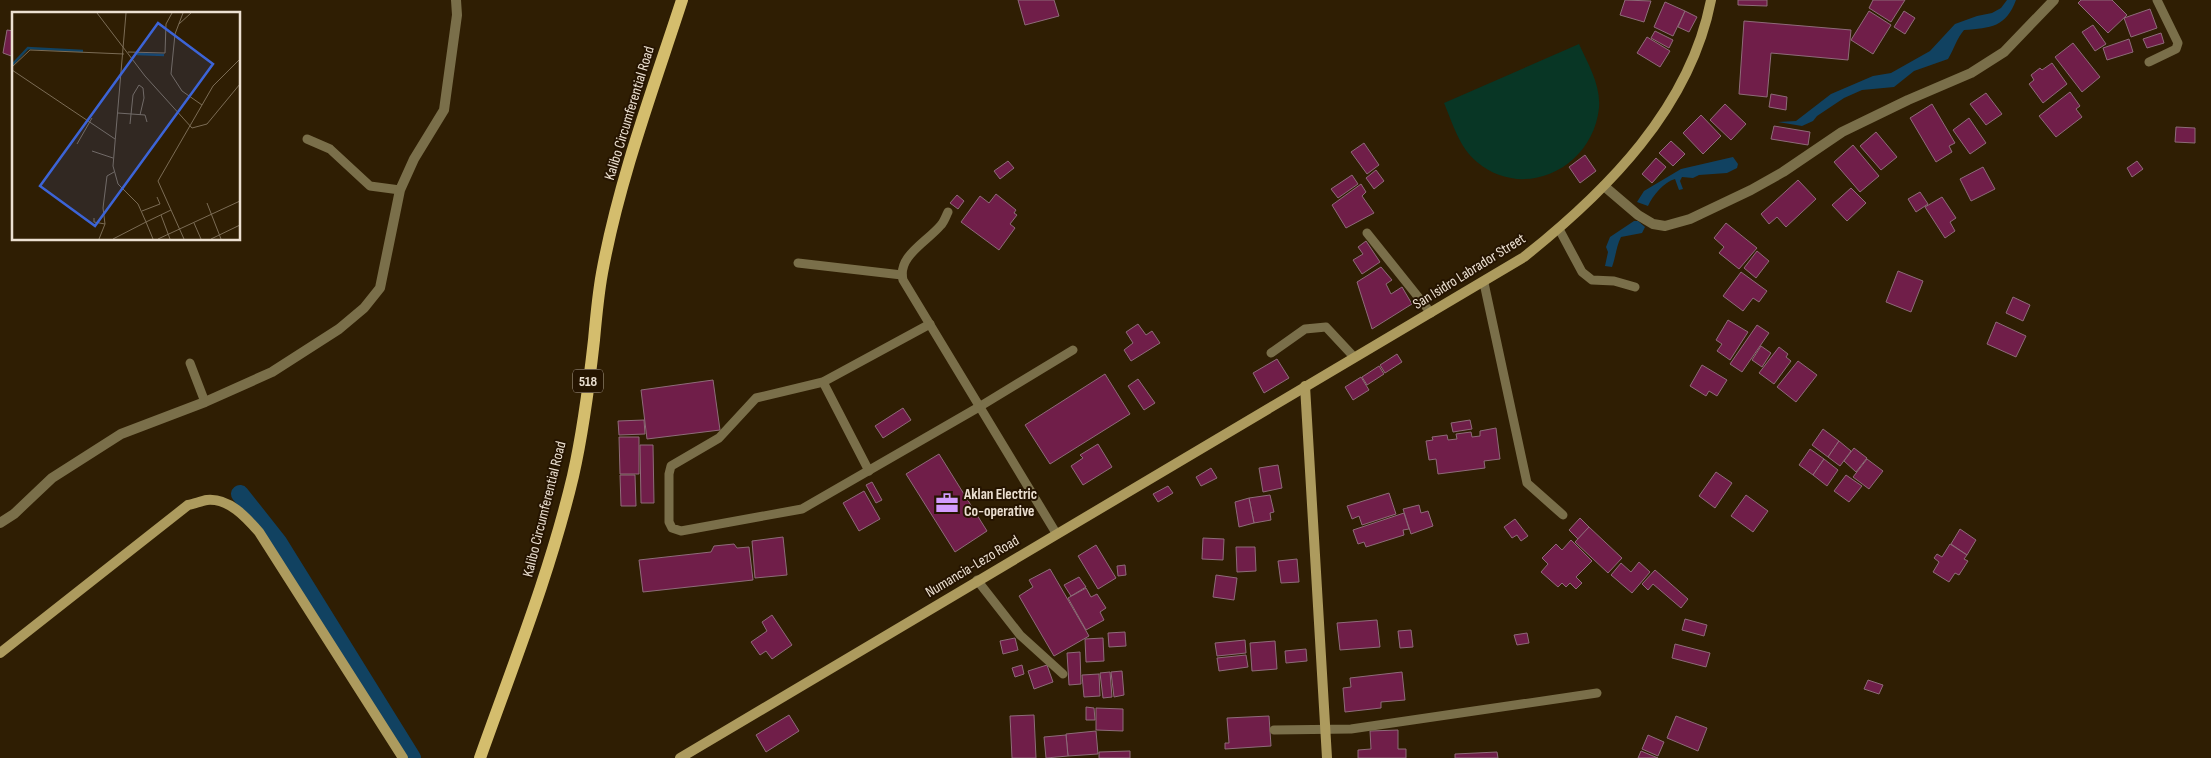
<svg xmlns="http://www.w3.org/2000/svg" width="2211" height="758" viewBox="0 0 2211 758" font-family="'Sofia Sans Condensed',sans-serif">
<style>
.green{fill:#083625}
.water{fill:#114261}
.lines{fill:none;stroke-linecap:round;stroke-linejoin:round}
.canal{stroke:#114261;stroke-width:18}
.building{fill:#701e49;stroke:#8e6b79}
.lane{stroke:#7a6f4a;stroke-width:9}
.street{stroke:#7a6f4a;stroke-width:10}
.secondary{stroke:#ad9b5e;stroke-width:10}
.primary{stroke:#d4bd6d;stroke-width:12}
.labels{text-anchor:middle;stroke-width:4;stroke-linejoin:round;paint-order:stroke}
.shield{fill:#251400;stroke:#b0a392;stroke-width:1}
.shield-label{font-size:14px;font-weight:bold;fill:#ece0d1}
.street-label{font-size:15px;fill:#ece0d1;stroke:#251400}
.poi-label{font-size:15px;font-weight:bold;fill:#ece0d1;stroke:#251400;text-anchor:start}
.inset-river{fill:none;stroke:#114261;stroke-width:2.5}
.inset-road{fill:none;stroke:#7b6c55;stroke-width:1}
.view{fill:#3c64d7;fill-opacity:0.15;stroke:#3c64d7;stroke-width:2.5}
.inset-edge{fill:none;stroke:#ece0d1;stroke-width:2.5}
</style>
<rect width="100%" height="100%" fill="#2f1e03"/>
<path class="green" d="M1579,44C1588,64 1601,85 1599,108C1593,167 1525,202 1477,162C1459,147 1453,124 1444,103Z"/>
<g class="water">
<path d="M2007,0H2016C2006,27 1991,28 1964,30C1957,38 1954,49 1948,59L1914,71L1894,87L1862,90L1844,98L1817,116L1813,121L1802,126L1778,122L1796,121L1831,94L1873,76L1891,73L1930,51L1955,24L1977,16L1992,13L2001,8Z"/>
<path d="M1733,157L1738,164L1737,168L1727,173L1699,175L1693,178L1682,177L1680,181L1683,189L1679,190L1675,179C1664,182 1653,195 1648,206L1637,202L1644,191L1681,169Z"/>
<path d="M1634,221H1638L1645,227L1642,233L1621,237C1616,247 1616,256 1612,267L1605,266L1608,252L1606,247L1610,237Z"/>
</g>
<g class="lines">
<path class="canal" d="M240,494L278,542L412,758"/>
</g>
<g class="building">
<path d="M1018,0H1054L1059,16L1025,25Z"/>
<path d="M1625,0L1651,1L1644,22L1620,15Z"/>
<path d="M1738,0H1767V6L1738,5Z"/>
<path d="M1873,0H1905L1891,22L1869,8Z"/>
<path d="M2081,0H2112L2127,15L2108,33L2078,3Z"/>
<path d="M1665,2L1685,11L1673,36L1654,27Z"/>
<path d="M2150,9L2157,28L2131,37L2124,18Z"/>
<path d="M1685,11L1697,17L1689,32L1678,27Z"/>
<path d="M1869,11L1891,25L1873,54L1851,40Z"/>
<path d="M1904,11L1915,18L1905,34L1894,27Z"/>
<path d="M1744,21L1851,30L1848,60L1771,53L1767,97L1739,94Z"/>
<path d="M2093,25L2106,44L2095,51L2082,32Z"/>
<path d="M7,30L14,31V57L3,53Z"/>
<path d="M1655,31L1673,40L1669,48L1651,38Z"/>
<path d="M2161,33L2164,43L2147,48L2143,39Z"/>
<path d="M1647,37L1670,51L1660,67L1637,53Z"/>
<path d="M2129,39L2133,52L2107,60L2103,48Z"/>
<path d="M2073,43L2100,77L2082,92L2055,57Z"/>
<path d="M2052,63L2067,84L2043,103L2029,84L2034,80L2031,75L2040,68L2042,70Z"/>
<path d="M2070,92L2080,106L2076,109L2082,117L2056,137L2039,116Z"/>
<path d="M1986,93L2002,114L1986,125L1970,104Z"/>
<path d="M1771,94L1787,97L1786,110L1769,107Z"/>
<path d="M1725,104L1746,124L1731,140L1710,120Z"/>
<path d="M1932,104L1955,143L1949,146L1952,152L1936,162L1910,118Z"/>
<path d="M1701,115L1721,136L1703,154L1683,133Z"/>
<path d="M1969,118L1986,143L1970,154L1953,130Z"/>
<path d="M1774,126L1810,132L1808,145L1771,139Z"/>
<path d="M2176,127L2195,128V143L2175,142Z"/>
<path d="M1876,132L1897,157L1881,170L1860,146Z"/>
<path d="M1671,141L1685,154L1673,166L1659,153Z"/>
<path d="M1364,143L1379,165L1367,174L1351,152Z"/>
<path d="M1853,145L1879,176L1860,192L1834,162Z"/>
<path d="M1585,155L1596,171L1580,183L1569,167Z"/>
<path d="M1656,158L1666,167L1652,183L1642,174Z"/>
<path d="M1008,161L1014,168L1000,179L994,171Z"/>
<path d="M2137,161L2143,169L2132,177L2127,168Z"/>
<path d="M1983,167L1995,189L1971,201L1960,179Z"/>
<path d="M1376,170L1384,181L1374,189L1366,178Z"/>
<path d="M1352,175L1358,184L1338,198L1331,189Z"/>
<path d="M1798,180L1816,199L1786,227L1777,217L1769,224L1761,214Z"/>
<path d="M1361,184L1366,192L1362,196L1374,213L1346,228L1332,205Z"/>
<path d="M1851,188L1866,203L1847,221L1832,205Z"/>
<path d="M1920,192L1928,204L1916,212L1908,199Z"/>
<path d="M996,194L1016,210L1014,213L1017,215L1010,224L1015,228L999,250L961,222L980,196L989,203Z"/>
<path d="M957,195L964,201L958,209L950,203Z"/>
<path d="M1942,197L1956,218L1950,222L1955,231L1945,238L1925,207Z"/>
<path d="M1726,223L1757,248L1739,269L1719,253L1724,247L1714,238Z"/>
<path d="M1366,241L1380,262L1362,274L1353,260L1363,254L1358,247Z"/>
<path d="M1757,251L1769,261L1756,278L1744,268Z"/>
<path d="M1381,267L1392,280L1386,284L1391,294L1402,287L1412,304L1372,329L1357,282Z"/>
<path d="M1898,271L1923,281L1911,312L1886,302Z"/>
<path d="M1741,272L1767,291L1759,302L1753,298L1743,311L1723,296Z"/>
<path d="M2013,297L2030,305L2023,321L2006,313Z"/>
<path d="M1728,320L1748,332L1730,360L1717,351L1722,344L1716,340Z"/>
<path d="M1996,322L2026,336L2016,357L1987,344Z"/>
<path d="M1138,324L1146,335L1152,331L1160,343L1131,361L1124,350L1133,343L1126,332Z"/>
<path d="M1757,325L1769,333L1742,372L1730,364Z"/>
<path d="M1761,346L1771,353L1762,367L1752,360Z"/>
<path d="M1779,347L1788,354L1786,357L1791,361L1774,384L1759,373Z"/>
<path d="M1397,354L1402,362L1385,373L1380,365Z"/>
<path d="M1277,359L1289,378L1264,393L1253,373Z"/>
<path d="M1798,361L1817,375L1796,402L1777,387Z"/>
<path d="M1702,365L1727,380L1717,396L1709,391L1706,396L1690,386Z"/>
<path d="M1379,366L1384,374L1367,385L1362,377Z"/>
<path d="M1105,374L1130,414L1050,464L1025,425Z"/>
<path d="M1361,377L1369,390L1353,400L1345,387Z"/>
<path d="M1138,379L1155,403L1144,410L1128,386Z"/>
<path d="M713,380L720,430L647,439L641,390Z"/>
<path d="M903,408L911,420L883,438L875,426Z"/>
<path d="M644,420L645,434L619,435L618,421Z"/>
<path d="M1470,420L1472,429L1453,432L1451,423Z"/>
<path d="M1496,428L1500,459L1484,461L1485,468L1438,474L1436,459L1429,460L1426,441L1433,440L1432,437L1447,435L1448,440L1457,439L1456,434L1471,432L1472,437L1480,436V431Z"/>
<path d="M1823,429L1839,441L1828,457L1812,445Z"/>
<path d="M619,437H639V474H620Z"/>
<path d="M1839,441L1851,451L1840,466L1828,457Z"/>
<path d="M1098,444L1112,467L1083,485L1071,466L1083,458L1080,455Z"/>
<path d="M640,445H653L654,503H641Z"/>
<path d="M1854,448L1867,458L1856,472L1844,461Z"/>
<path d="M1810,449L1824,459L1813,475L1799,465Z"/>
<path d="M939,454L987,531L955,552L906,474Z"/>
<path d="M1824,459L1838,470L1827,486L1813,475Z"/>
<path d="M1867,459L1883,471L1869,489L1853,477Z"/>
<path d="M1278,465L1282,488L1263,492L1259,468Z"/>
<path d="M1211,468L1217,478L1201,486L1196,477Z"/>
<path d="M1716,472L1732,483L1715,508L1699,496Z"/>
<path d="M620,475H635L636,506H621Z"/>
<path d="M1846,475L1862,486L1849,502L1834,491Z"/>
<path d="M872,482L882,500L876,503L866,485Z"/>
<path d="M1168,486L1173,493L1158,502L1153,494Z"/>
<path d="M864,491L880,519L859,531L843,503Z"/>
<path d="M1389,493L1396,514L1362,525L1359,516L1352,519L1347,506Z"/>
<path d="M1270,495L1274,512L1270,513L1271,520L1254,523L1249,498Z"/>
<path d="M1746,495L1768,511L1753,532L1731,516Z"/>
<path d="M1249,498L1254,523L1239,527L1235,502Z"/>
<path d="M1419,505L1421,513L1428,511L1433,526L1411,534L1403,509Z"/>
<path d="M1404,513L1409,529L1403,530L1404,535L1366,547L1364,542L1358,544L1353,530Z"/>
<path d="M1580,518L1589,527L1578,539L1569,530Z"/>
<path d="M1515,519L1528,536L1521,541L1517,535L1512,538L1504,527Z"/>
<path d="M1589,527L1622,558L1608,573L1575,542Z"/>
<path d="M1960,529L1976,540L1967,555L1951,544Z"/>
<path d="M783,537L787,575L755,578L752,541Z"/>
<path d="M1203,538L1224,539L1223,560L1202,559Z"/>
<path d="M1571,540L1592,561L1576,577L1582,583L1576,589L1570,583L1566,587L1562,583L1558,587L1541,572L1548,564L1542,558L1556,544L1562,550Z"/>
<path d="M734,544L737,548L749,547L753,580L643,592L639,560L711,552L714,546Z"/>
<path d="M1950,544L1967,555L1964,559L1968,561L1959,575L1955,573L1949,582L1933,572L1939,562L1934,558L1937,554L1942,557Z"/>
<path d="M1096,545L1116,578L1098,589L1078,556Z"/>
<path d="M1236,547H1255L1256,571L1237,572Z"/>
<path d="M1297,559L1299,582L1281,583L1278,561Z"/>
<path d="M1639,562L1650,572L1632,593L1611,575L1621,563L1631,572Z"/>
<path d="M1125,565L1126,575L1118,576L1117,566Z"/>
<path d="M1050,569L1089,636L1054,656L1019,596L1033,587L1029,580Z"/>
<path d="M1655,570L1688,599L1681,608L1653,584L1648,590L1642,584Z"/>
<path d="M1216,575L1237,578L1234,600L1213,597Z"/>
<path d="M1079,577L1086,587L1071,596L1064,585Z"/>
<path d="M1086,588L1091,597L1097,594L1106,608L1100,612L1104,620L1086,630L1068,598Z"/>
<path d="M772,615L792,645L772,659L766,651L760,655L751,642L767,631L762,622Z"/>
<path d="M1685,619L1707,625L1704,636L1682,630Z"/>
<path d="M1377,620L1380,647L1340,650L1337,623Z"/>
<path d="M1411,630L1413,647L1400,648L1398,631Z"/>
<path d="M1125,632L1126,646L1109,647L1108,633Z"/>
<path d="M1527,633L1529,643L1517,645L1514,635Z"/>
<path d="M1015,638L1018,650L1003,654L1000,641Z"/>
<path d="M1103,638L1104,661L1086,662L1085,639Z"/>
<path d="M1245,640L1246,653L1217,656L1215,643Z"/>
<path d="M1275,641L1277,669L1252,671L1250,643Z"/>
<path d="M1675,644L1710,653L1706,667L1672,658Z"/>
<path d="M1306,649L1307,661L1286,663L1285,651Z"/>
<path d="M1080,652L1081,684L1069,685L1067,653Z"/>
<path d="M1246,655L1248,667L1219,671L1217,658Z"/>
<path d="M1022,665L1024,674L1015,677L1012,668Z"/>
<path d="M1047,665L1053,682L1034,689L1028,671Z"/>
<path d="M1122,671L1124,695L1114,697L1111,672Z"/>
<path d="M1110,672L1112,697L1103,698L1100,673Z"/>
<path d="M1402,672L1405,700L1381,702V708L1345,712L1343,688L1351,687L1350,678Z"/>
<path d="M1099,674L1100,696L1084,697L1082,675Z"/>
<path d="M1868,680L1883,685L1879,694L1864,689Z"/>
<path d="M1086,707L1094,708L1095,720H1086Z"/>
<path d="M1096,708L1123,709V731L1096,730Z"/>
<path d="M789,715L799,731L766,752L756,735Z"/>
<path d="M1034,715L1036,758H1012L1010,716Z"/>
<path d="M1269,716L1271,746L1225,749V743H1229L1227,718Z"/>
<path d="M1676,716L1707,728L1698,751L1667,738Z"/>
<path d="M1398,730V749H1406V758H1358V750L1371,749L1370,731Z"/>
<path d="M1096,731L1098,754L1068,756L1066,734Z"/>
<path d="M1066,735L1068,756L1046,758L1044,737Z"/>
<path d="M1648,735L1664,742L1658,756L1642,749Z"/>
<path d="M1130,751V758H1099V752Z"/>
<path d="M1641,751L1658,758H1638Z"/>
<path d="M1497,752L1498,758H1455V754Z"/>
</g>
<g class="lines">
<g class="lane">
<path d="M2149,62L2176,49L2178,43L2157,0"/>
<path d="M307,139L330,149L370,186L400,190"/>
<path d="M948,212C946,216 944,222 941,225C927,242 897,256 903,280L1056,533"/>
<path d="M1559,229L1582,272L1592,280L1614,281L1635,287"/>
<path d="M1367,233L1431,313"/>
<path d="M798,263L902,275"/>
<path d="M1484,283L1527,483L1563,515"/>
<path d="M930,324L823,382L756,398L719,438L671,466L669,474V522L672,528L681,531L802,509L979,407L1073,350"/>
<path d="M1271,353L1305,329L1326,327L1354,357"/>
<path d="M190,363L205,402"/>
<path d="M823,382L869,471"/>
<path d="M977,580L1020,635L1063,674"/>
<path d="M1274,730L1351,729L1597,693"/>
</g>
<g class="street">
<path d="M1604,186L1638,215L1653,224L1665,226L1690,219L1751,190L1783,172L1842,132L1908,100L1971,73L2004,52L2054,0"/>
<path d="M0,523L14,514L52,478L121,434L205,402L272,372L339,329L364,308L380,288L400,190L414,159L444,110L457,15L456,0"/>
</g>
<g class="secondary">
<path d="M1305,386L1327,758"/>
<path d="M0,653L188,505C194,504 201,501 207,500C229,498 246,517 259,532L403,758"/>
<path d="M680,758L1524,257C1607,191 1690,108 1711,0"/>
</g>
<path class="primary" d="M480,758C513,665 550,573 573,476C583,432 589,385 594,340C596,318 598,295 602,273C619,180 653,89 682,0"/>
</g>
<defs>
<symbol id="office-bare" viewBox="-9 -9 18 18"><path d="M-6-3h4V-5.5h4V-3h4V5H-6ZM-1-4.5V-3h2v-1.5ZM-6 0V1H6V0Z" fill="#d29cfd" stroke="#251400" stroke-width="2.5" paint-order="stroke"/></symbol>
</defs>
<g fill-rule="evenodd">
<use href="#office-bare" x="931" y="487" width="32" height="32"/>
</g>
<g class="labels">
<rect class="shield" x="573" y="369.5" width="30" height="23" rx="4"/>
<g class="shield-label">
<text x="588" y="386">518</text>
</g>
<g class="street-label">
<text transform="translate(629 113) rotate(-73)" y="5">Kalibo Circumferential Road</text>
<text transform="translate(1469 271) rotate(-32)" y="5">San Isidro Labrador Street</text>
<text transform="translate(544 509) rotate(-76)" y="5">Kalibo Circumferential Road</text>
<text transform="translate(972 566) rotate(-31)" y="5">Numancia-Lezo Road</text>
</g>
<g class="poi-label">
<text x="964" y="499">Aklan Electric<tspan x="964" dy="17">Co-operative</tspan></text>
</g>
</g>
<g transform="translate(12 12)">
<rect width="228" height="228" fill="#2f1e03"/>
<path class="inset-river" d="M125,42L152,43M0,53L16,36L71,39"/>
<path class="inset-road" d="M85,1L133,64L180,116L195,112L228,72M171,1L163,22L159,62L170,79L190,93M167,12L179,1M116,40L153,41L154,12L160,1M0,55L18,38L112,42M0,58L103,127M106,101L133,103L135,110M118,112L121,83L127,73L131,76L132,86L128,103M65,132L80,106M80,139L101,146M195,191L209,227M130,199L148,192L145,185M149,203L158,227M82,206V210L93,212M182,211L189,227M87,227L93,212L91,196L95,164L102,160M101,227L134,210L126,192L106,172L101,154L114,1M141,227L134,210L159,198M146,227L228,189M172,227L146,169L201,74L228,47M199,227L228,213"/>
<path class="view" d="M146,11L201,52L83,214L28,174Z"/>
<rect width="228" height="228" class="inset-edge"/>
</g>
</svg>
